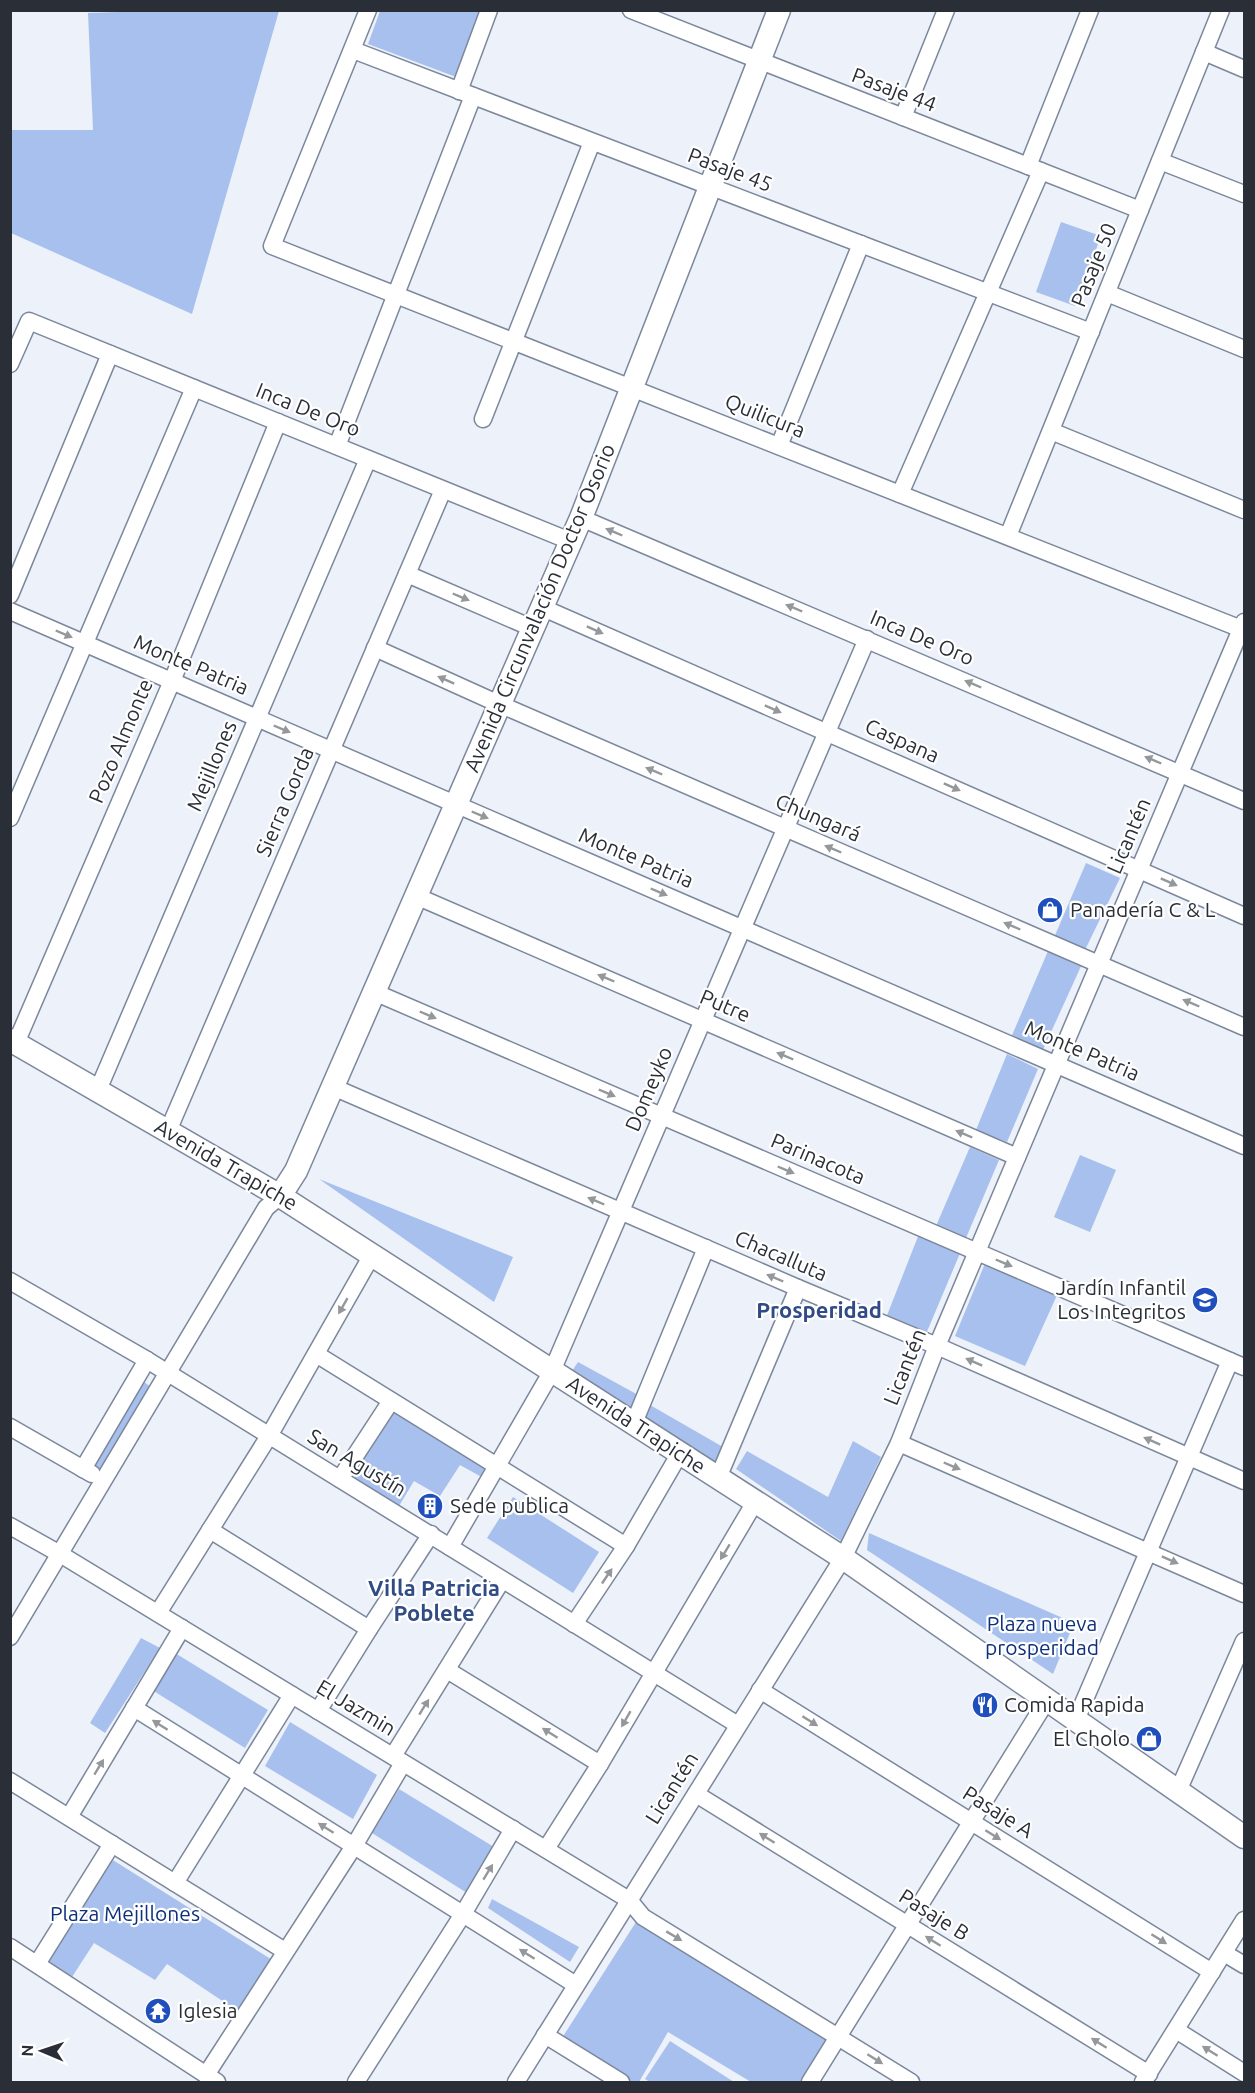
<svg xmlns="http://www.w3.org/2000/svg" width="1255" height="2093" viewBox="0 0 1255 2093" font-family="Ubuntu,sans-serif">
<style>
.green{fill:#a8c0ed}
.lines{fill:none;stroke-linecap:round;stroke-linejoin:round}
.street-casing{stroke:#7c879b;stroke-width:19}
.secondary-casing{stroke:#7c879b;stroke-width:25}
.street{stroke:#fff;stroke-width:16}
.secondary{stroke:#fff;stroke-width:22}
.oneway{fill:#94979b}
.labels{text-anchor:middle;stroke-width:4.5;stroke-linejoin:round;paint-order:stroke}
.street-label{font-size:21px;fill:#2a2f37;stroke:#fff}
.poi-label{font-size:21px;fill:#2a2f37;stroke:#fff;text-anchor:start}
.park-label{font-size:21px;fill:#0e307c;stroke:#fff}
.neighbourhood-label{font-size:22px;font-weight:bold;fill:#314c85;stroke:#fff}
</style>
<rect width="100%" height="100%" fill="#ecf1fa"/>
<g class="green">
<path d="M147,11H279L192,314L11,233V130H93L88,13Z"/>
<path d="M380,11H481L456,77L368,44Z"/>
<path d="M1061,222L1101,236L1075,306L1036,292Z"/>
<path d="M1086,863L1120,878L1084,952L1053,940Z"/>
<path d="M1048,951L1082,964L1042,1052L1010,1040Z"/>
<path d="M1007,1054L1038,1069L1007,1142L976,1130Z"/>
<path d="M970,1147L999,1160L966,1238L936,1226Z"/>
<path d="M1080,1155L1116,1170L1090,1232L1054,1217Z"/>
<path d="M319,1179L513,1257L494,1302Z"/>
<path d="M919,1234L961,1251L923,1341L884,1323Z"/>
<path d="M986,1261L1058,1293L1025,1366L955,1336Z"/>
<path d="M578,1362L640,1396L631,1411L570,1374Z"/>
<path d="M144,1382L155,1390L102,1475L91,1468Z"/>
<path d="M392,1403L496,1466L487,1480L460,1465L440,1496L414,1481L396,1511L343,1478Z"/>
<path d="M650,1405L723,1447L716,1464L644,1419Z"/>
<path d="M853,1441L881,1457L841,1541L736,1469L747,1451L828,1497Z"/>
<path d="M513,1497L599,1552L573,1593L487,1538Z"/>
<path d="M869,1533L1074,1623L1053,1674L867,1550Z"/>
<path d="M141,1638L160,1648L105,1733L90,1723Z"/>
<path d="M175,1653L268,1710L245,1748L152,1690Z"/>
<path d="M290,1722L377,1775L353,1819L265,1766Z"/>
<path d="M399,1789L494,1847L467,1893L372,1833Z"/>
<path d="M108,1857L274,1961L239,2012L167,1964L155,1980L94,1943L72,1977L45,1960Z"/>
<path d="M492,1899L579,1947L570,1962L488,1908Z"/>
<path d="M636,1922L832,2038L801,2082H751L668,2032L639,2082H632L562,2038Z"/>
<path d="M670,2041L734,2082H650L645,2079Z"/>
</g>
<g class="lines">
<defs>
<g id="street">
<path d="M368,10L272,246L1244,630"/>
<path d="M631,10L1140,210"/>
<path d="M353,50L1091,332"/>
<path d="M1204,52L1244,69"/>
<path d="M459,91L489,10"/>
<path d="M903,117L946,10"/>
<path d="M1160,161L1244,194"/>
<path d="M1028,166L1090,10"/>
<path d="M1107,293L1244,349"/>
<path d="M10,364L29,321L570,541"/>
<path d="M483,419L592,142"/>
<path d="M1051,431L1244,510"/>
<path d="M337,446L473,96"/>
<path d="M779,446L861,244"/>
<path d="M900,494L1041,171"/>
<path d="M581,518L1244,801"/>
<path d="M1008,536L1221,10"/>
<path d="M407,574L532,628"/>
<path d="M10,595L110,354"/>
<path d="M541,607L1244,916"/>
<path d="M10,611L1244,1146"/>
<path d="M375,648L499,704L1244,1027"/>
<path d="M10,818L194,388"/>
<path d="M416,896L1017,1157"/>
<path d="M374,992L1244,1367"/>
<path d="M16,1043L172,681L278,422"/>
<path d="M333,1087L798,1288L937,1346L1244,1481"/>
<path d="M98,1090L368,459"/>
<path d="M168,1131L443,490"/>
<path d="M10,1281L147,1360L738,1725"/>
<path d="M316,1354L626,1546"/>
<path d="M634,1423L706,1248"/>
<path d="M10,1427L92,1474"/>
<path d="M899,1443L1244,1594"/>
<path d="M83,1469L147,1360"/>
<path d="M718,1478L798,1288"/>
<path d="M340,1479L391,1401"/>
<path d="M10,1526L60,1554L629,1900L643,1917L911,2082"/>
<path d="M210,1530L369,1629"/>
<path d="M450,1547L552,1371L867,639"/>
<path d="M158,1613L269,1436L372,1255"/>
<path d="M574,1624L626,1546L680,1453"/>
<path d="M10,1637L266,1208L280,1196"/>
<path d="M447,1670L600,1764"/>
<path d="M760,1690L1212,1972"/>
<path d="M134,1708L576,1985"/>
<path d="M318,1711L369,1629L431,1534"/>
<path d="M1076,1720L1230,1361"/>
<path d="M393,1756L502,1580"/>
<path d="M10,1781L285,1951"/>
<path d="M1178,1791L1244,1641"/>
<path d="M696,1794L1149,2074"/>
<path d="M69,1817L182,1628"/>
<path d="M546,1849L600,1764L755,1502"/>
<path d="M175,1883L292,1695"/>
<path d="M10,1947L217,2082"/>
<path d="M1224,1953L1244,1965"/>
<path d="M37,1964L112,1844"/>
<path d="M1176,2030L1244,2073"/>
<path d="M545,2035L621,2082"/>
<path d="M206,2075L354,1846L403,1763"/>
<path d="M356,2082L463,1914L513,1829"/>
<path d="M516,2082L843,1558L899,1443L937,1346L1244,622"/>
<path d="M810,2082L1047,1700"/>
<path d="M1143,2082L1244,1920"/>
</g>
<g id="secondary">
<path d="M10,1040L280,1196L843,1558L1244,1837"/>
<path d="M280,1196L296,1171L581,518L779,10"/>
</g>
</defs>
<use href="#street" class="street-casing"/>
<use href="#secondary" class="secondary-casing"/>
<use href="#street" class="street"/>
<use href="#secondary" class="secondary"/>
</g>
<defs><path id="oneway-solid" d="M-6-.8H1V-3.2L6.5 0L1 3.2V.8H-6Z" transform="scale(1.5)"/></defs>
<g class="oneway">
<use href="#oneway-solid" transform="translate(614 532) rotate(-157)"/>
<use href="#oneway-solid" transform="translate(461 597) rotate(23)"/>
<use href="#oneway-solid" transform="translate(794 608) rotate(-157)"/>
<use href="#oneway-solid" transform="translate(595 630) rotate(24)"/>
<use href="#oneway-solid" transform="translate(64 634) rotate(23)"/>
<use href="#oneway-solid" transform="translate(446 680) rotate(-156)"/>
<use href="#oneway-solid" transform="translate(973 684) rotate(-157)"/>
<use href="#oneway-solid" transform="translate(773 709) rotate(24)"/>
<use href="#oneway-solid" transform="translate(282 729) rotate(23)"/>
<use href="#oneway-solid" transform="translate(1153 760) rotate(-157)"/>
<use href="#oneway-solid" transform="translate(654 771) rotate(-157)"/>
<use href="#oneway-solid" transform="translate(952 787) rotate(24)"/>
<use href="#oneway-solid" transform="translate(480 815) rotate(23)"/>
<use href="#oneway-solid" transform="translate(833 849) rotate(-157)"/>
<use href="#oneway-solid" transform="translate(1169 882) rotate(24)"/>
<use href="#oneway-solid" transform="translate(659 892) rotate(23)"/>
<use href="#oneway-solid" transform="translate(1012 926) rotate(-157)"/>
<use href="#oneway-solid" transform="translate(606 978) rotate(-157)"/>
<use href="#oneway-solid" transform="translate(1191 1003) rotate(-157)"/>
<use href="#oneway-solid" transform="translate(428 1015) rotate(23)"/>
<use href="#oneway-solid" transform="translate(785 1056) rotate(-157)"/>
<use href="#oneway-solid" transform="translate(607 1093) rotate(23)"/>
<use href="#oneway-solid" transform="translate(964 1134) rotate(-157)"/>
<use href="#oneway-solid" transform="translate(786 1170) rotate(23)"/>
<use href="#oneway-solid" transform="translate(596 1201) rotate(-157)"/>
<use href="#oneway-solid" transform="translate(1004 1263) rotate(23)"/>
<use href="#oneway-solid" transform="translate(775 1278) rotate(-157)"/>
<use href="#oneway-solid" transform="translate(343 1306) rotate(120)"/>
<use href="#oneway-solid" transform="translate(974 1362) rotate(-156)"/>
<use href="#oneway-solid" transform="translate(1152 1441) rotate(-156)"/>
<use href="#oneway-solid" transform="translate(952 1466) rotate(23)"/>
<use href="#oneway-solid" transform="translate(725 1552) rotate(121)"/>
<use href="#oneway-solid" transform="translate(1170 1560) rotate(24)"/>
<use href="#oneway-solid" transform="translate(607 1576) rotate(-56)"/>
<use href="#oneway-solid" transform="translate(424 1707) rotate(-58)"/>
<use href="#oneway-solid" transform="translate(626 1719) rotate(120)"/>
<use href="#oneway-solid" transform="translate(810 1721) rotate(32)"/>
<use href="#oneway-solid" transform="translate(160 1725) rotate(-148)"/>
<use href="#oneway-solid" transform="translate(550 1733) rotate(-148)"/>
<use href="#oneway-solid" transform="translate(99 1767) rotate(-59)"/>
<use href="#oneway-solid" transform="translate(326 1828) rotate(-148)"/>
<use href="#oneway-solid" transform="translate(993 1835) rotate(32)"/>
<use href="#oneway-solid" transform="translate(767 1838) rotate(-148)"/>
<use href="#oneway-solid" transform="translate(488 1872) rotate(-59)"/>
<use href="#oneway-solid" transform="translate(674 1936) rotate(31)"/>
<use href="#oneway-solid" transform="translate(1159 1939) rotate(32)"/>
<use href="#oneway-solid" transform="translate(933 1941) rotate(-148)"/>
<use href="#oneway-solid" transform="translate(527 1954) rotate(-148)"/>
<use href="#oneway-solid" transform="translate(1099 2043) rotate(-148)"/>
<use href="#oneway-solid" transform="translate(1210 2051) rotate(-148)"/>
<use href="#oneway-solid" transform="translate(875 2059) rotate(32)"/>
</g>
<defs>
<symbol id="shop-disc" viewBox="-11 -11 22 22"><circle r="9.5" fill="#1e4fbc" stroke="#fff"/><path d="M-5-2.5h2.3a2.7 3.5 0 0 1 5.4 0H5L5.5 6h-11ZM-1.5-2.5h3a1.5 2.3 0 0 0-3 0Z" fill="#fff"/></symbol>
<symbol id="school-disc" viewBox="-11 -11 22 22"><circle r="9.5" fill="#1e4fbc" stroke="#fff"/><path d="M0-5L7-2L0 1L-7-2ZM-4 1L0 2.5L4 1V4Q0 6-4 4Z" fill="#fff"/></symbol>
<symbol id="building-disc" viewBox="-11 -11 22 22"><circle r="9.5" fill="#1e4fbc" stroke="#fff"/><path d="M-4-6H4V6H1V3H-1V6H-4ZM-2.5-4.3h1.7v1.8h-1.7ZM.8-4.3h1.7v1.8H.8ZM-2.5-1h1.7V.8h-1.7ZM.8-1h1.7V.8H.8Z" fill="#fff"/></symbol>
<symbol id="restaurant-disc" viewBox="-11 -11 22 22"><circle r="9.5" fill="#1e4fbc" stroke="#fff"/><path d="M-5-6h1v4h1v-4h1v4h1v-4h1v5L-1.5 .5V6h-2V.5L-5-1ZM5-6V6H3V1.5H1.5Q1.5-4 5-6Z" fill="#fff"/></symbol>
<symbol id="temple-disc" viewBox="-11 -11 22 22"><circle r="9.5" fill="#1e4fbc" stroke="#fff"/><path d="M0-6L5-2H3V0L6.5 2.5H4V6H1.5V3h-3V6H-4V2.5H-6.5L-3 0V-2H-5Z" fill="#fff"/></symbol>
</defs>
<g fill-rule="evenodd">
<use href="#shop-disc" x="1035" y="895" width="30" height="30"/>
<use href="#school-disc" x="1190" y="1285" width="30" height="30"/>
<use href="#building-disc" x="415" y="1491" width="30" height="30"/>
<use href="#restaurant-disc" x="970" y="1690" width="30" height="30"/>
<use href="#shop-disc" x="1134" y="1724" width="30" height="30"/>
<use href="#temple-disc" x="143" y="1996" width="30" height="30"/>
</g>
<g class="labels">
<g class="street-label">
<text transform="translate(894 90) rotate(21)" y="7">Pasaje 44</text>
<text transform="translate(730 170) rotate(21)" y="7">Pasaje 45</text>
<text transform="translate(1094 265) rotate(-68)" y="7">Pasaje 50</text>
<text transform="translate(308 410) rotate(22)" y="7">Inca De Oro</text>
<text transform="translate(765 416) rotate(22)" y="7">Quilicura</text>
<text transform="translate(540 608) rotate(-67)" y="7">Avenida Circunvalación Doctor Osorio</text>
<text transform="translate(922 638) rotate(23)" y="7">Inca De Oro</text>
<text transform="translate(191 665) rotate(23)" y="7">Monte Patria</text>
<text transform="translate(121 741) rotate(-67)" y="7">Pozo Almonte</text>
<text transform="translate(902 741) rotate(24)" y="7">Caspana</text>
<text transform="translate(212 766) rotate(-67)" y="7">Mejillones</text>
<text transform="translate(285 802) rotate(-67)" y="7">Sierra Gorda</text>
<text transform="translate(818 818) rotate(23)" y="7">Chungará</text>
<text transform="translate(1129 836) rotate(-67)" y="7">Licantén</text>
<text transform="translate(636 858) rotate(23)" y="7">Monte Patria</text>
<text transform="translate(725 1006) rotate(23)" y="7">Putre</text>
<text transform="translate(1082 1051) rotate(23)" y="7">Monte Patria</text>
<text transform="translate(649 1089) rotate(-67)" y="7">Domeyko</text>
<text transform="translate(818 1159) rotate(23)" y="7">Parinacota</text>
<text transform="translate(226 1165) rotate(30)" y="7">Avenida Trapiche</text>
<text transform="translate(781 1256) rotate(23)" y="7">Chacalluta</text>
<text transform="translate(905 1367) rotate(-68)" y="7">Licantén</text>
<text transform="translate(636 1425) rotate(33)" y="7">Avenida Trapiche</text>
<text transform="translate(357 1463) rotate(31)" y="7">San Agustín</text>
<text transform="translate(356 1708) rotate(31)" y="7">El Jazmin</text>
<text transform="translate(672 1788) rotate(-58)" y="7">Licantén</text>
<text transform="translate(998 1812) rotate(32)" y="7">Pasaje A</text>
<text transform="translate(934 1915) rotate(32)" y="7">Pasaje B</text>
</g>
<g class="poi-label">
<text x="1070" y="917">Panadería C &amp; L</text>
<text x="1186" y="1295" text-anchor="end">Jardín Infantil<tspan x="1186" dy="24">Los Integritos</tspan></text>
<text x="450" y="1513">Sede publica</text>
<text x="1004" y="1712">Comida Rapida</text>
<text x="1130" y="1746" text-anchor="end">El Cholo</text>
<text x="178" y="2018">Iglesia</text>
</g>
<g class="park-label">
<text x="1042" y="1631">Plaza nueva<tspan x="1042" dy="24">prosperidad</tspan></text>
<text x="125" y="1921">Plaza Mejillones</text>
</g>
<g class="neighbourhood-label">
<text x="819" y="1318">Prosperidad</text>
<text x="434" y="1596">Villa Patricia<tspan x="434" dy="25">Poblete</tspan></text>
</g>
</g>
<rect width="1255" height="2093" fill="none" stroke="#2a2f37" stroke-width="24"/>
<g transform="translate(42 2051) rotate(272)" stroke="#ffffff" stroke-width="4.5" paint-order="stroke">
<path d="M0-4.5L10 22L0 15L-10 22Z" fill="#2a2f37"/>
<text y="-9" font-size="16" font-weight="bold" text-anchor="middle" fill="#2a2f37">N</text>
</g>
</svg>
